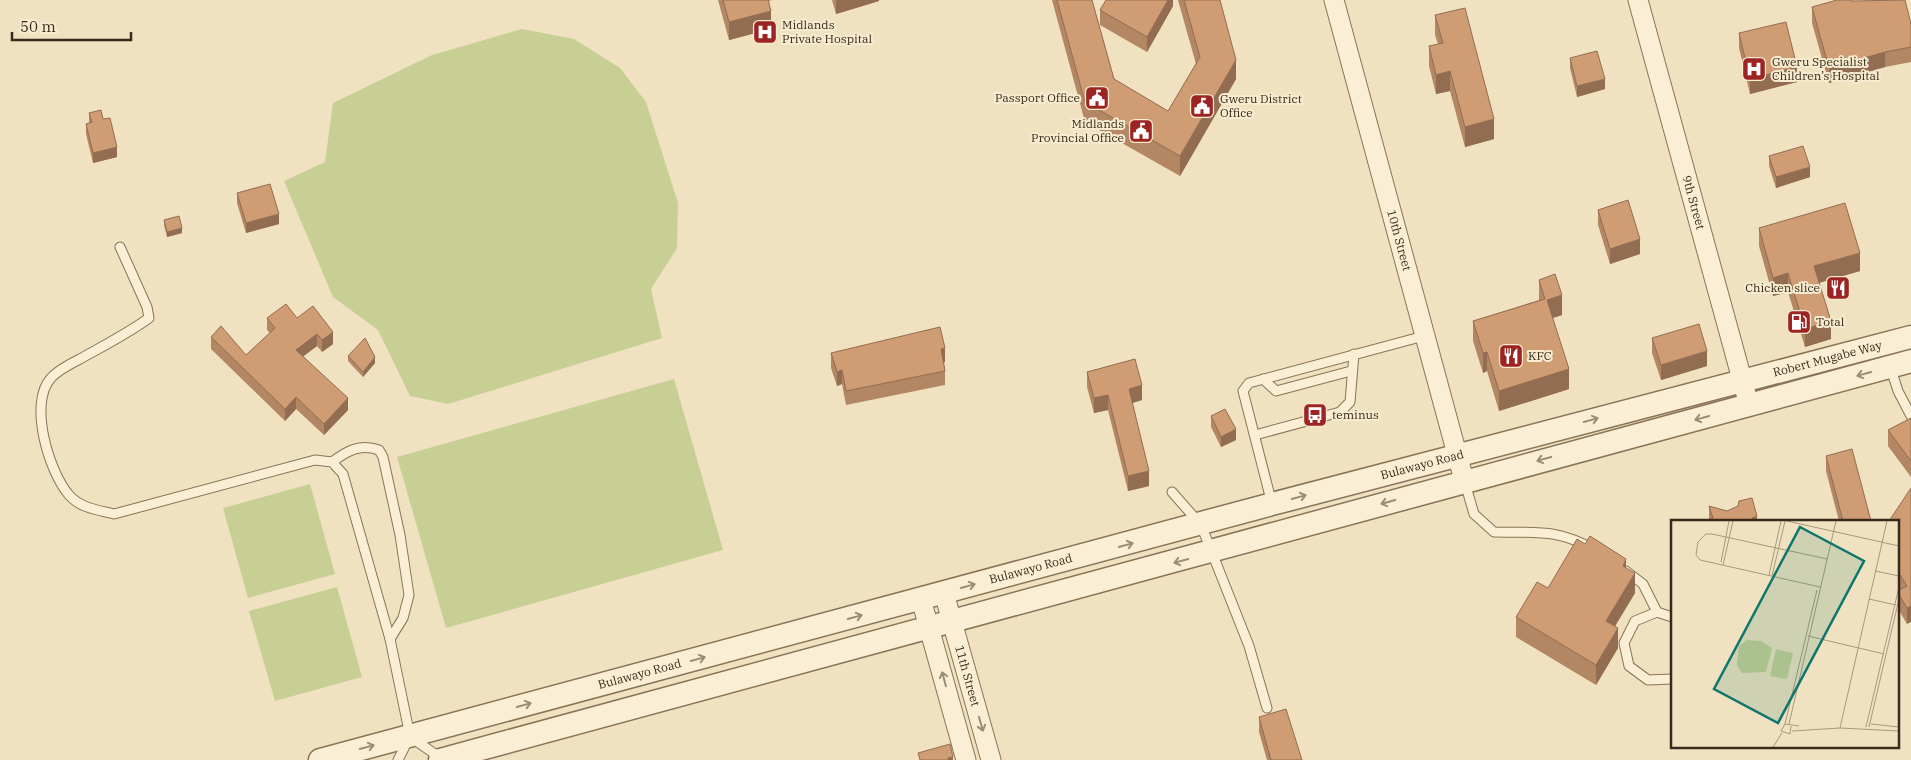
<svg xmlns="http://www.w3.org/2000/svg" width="1911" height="760" viewBox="0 0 1911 760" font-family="'IBM Plex Serif',serif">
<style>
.green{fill:#c7cf94}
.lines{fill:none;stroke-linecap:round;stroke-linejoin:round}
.service-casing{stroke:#8a7357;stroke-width:11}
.minor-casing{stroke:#8a7357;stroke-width:21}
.tertiary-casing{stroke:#8a7357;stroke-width:25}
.service{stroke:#faefd4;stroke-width:9}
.minor{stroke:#faefd4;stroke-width:19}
.tertiary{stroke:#faefd4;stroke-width:22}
.wall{fill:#b38664}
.shaded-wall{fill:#926d51}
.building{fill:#d09c74;stroke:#926d51}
.oneway{stroke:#9a8d78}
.labels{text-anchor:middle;stroke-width:4;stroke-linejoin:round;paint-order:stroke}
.poi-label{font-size:12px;fill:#392b1c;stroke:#f7ecd0;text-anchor:start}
.street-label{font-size:12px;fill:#392b1c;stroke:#f7ecd0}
.inset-road{fill:none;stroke:#a7997e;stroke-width:1}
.view{fill:#0f766e;fill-opacity:0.15;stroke:#0f766e;stroke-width:2.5}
.inset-edge{fill:none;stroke:#392b1c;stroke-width:2.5}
</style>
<rect width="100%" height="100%" fill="#f0e2c0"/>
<g class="green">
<path d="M522,29L574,39L620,68L646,102L678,203L677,248L651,289L662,338L448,404L410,396L378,330L333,297L284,181L325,162L333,103L432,55Z"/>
<path d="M674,379L723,550L446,628L397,457Z"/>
<path d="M310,484L335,574L248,598L223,508Z"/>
<path d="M337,587L362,677L275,701L249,611Z"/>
</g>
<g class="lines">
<defs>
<g id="service">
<path d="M120,247L147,307L149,318C127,334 103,346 80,359C70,364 58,370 51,378C28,403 49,472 69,495C80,508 98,510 114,514L315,460L332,462L343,474L390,639L410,736L398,760"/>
<path d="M1890,366L1898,391L1911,416"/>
<path d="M1263,379L1276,391L1351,371"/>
<path d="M1255,435L1340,412L1350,402L1354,354"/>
<path d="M332,462C347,451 360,443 379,450L383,457L400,535L409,595L403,618L390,639"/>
<path d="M1465,483L1474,514L1494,532C1536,533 1557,528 1595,550"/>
<path d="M1172,492L1201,525L1249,646L1267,708"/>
<path d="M1272,504L1243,391L1249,383L1424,336"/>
<path d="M1626,571L1643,584L1657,612"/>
<path d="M1672,617L1657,612L1635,621L1624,643L1629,666L1648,680L1672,679"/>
<path d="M412,738L442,759"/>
</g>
<g id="minor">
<path id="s1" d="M1334,0L1464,480"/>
<path id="s2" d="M1638,0L1749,405"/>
<path id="s3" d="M944,593L991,760"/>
<path d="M921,599L966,760"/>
</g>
<g id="tertiary">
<path id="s4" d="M320,760L1272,504L1911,337"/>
<path d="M440,760C931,629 1420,492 1911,361"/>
</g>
</defs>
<use href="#service" class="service-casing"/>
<use href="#minor" class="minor-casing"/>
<use href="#tertiary" class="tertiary-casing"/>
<use href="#service" class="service"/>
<use href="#minor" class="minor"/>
<use href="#tertiary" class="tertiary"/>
</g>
<g class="wall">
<path d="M718,0H772L769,1L771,29L729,40Z"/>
<path d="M832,0H879V1L836,14Z"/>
<path d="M1052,0H1092L1114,79L1168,111L1196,64L1178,0H1220L1236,79L1180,176L1085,122Z"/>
<path d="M1173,0V6L1147,52L1100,25V10Z"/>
<path d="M1852,1L1911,24V62L1885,67L1829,83L1812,23V7Z"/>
<path d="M1435,15L1494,139L1465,147L1450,91L1436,94L1429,66V46L1438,44L1435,35Z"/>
<path d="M1739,33L1797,82L1750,94L1739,48Z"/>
<path d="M1570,58L1605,89L1577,97L1570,68Z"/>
<path d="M89,113L103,119L117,157L93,163L86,134V124L89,123Z"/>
<path d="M1769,156L1810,177L1776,188L1769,166Z"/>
<path d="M237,193L279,224L246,233L237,203Z"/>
<path d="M1598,210L1640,254L1610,264L1598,225Z"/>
<path d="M164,220L182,233L167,237L164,225Z"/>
<path d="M1759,228L1860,271L1819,283L1831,339L1805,347L1788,292L1773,296L1759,246Z"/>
<path d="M1539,280L1562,315L1552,318L1569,389L1499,411L1487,371L1483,373L1473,341V321L1539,300Z"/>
<path d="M267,318H297L333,344L322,352L317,346L303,356L348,410L324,435L296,409L285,421L211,349V337L246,355L270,333L267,330Z"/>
<path d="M1652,338L1707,366L1661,380L1652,353Z"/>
<path d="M831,353L945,362L944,363L945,371V385L846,405L842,384L837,386L831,368Z"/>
<path d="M348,356L375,363L363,377L348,361Z"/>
<path d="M1087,372L1142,400L1132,403L1149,486L1128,491L1108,410L1094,413L1087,387Z"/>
<path d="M1211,416L1236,440L1221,447L1211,427Z"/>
<path d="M1911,418V477L1888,446V430Z"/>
<path d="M1826,456L1871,521H1839L1826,471Z"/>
<path d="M1911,488L1907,624L1897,607V591L1900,590L1897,586V521Z"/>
<path d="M1709,506L1757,521H1709Z"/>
<path d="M1626,568L1635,593L1615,626L1618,648L1596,685L1516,637V617L1548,588Z"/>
<path d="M1259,717L1302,760H1267L1259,732Z"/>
</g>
<g class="shaded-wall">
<path d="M836,0H879V1L836,14Z"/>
<path d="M1168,0H1173V6L1147,52V37Z"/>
<path d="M771,11V29L729,40V22Z"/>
<path d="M1885,52V67L1829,83V68Z"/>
<path d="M1236,60V79L1180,176V156Z"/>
<path d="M1797,67V82L1750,94V79Z"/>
<path d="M1450,71V91L1436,94V75Z"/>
<path d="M1605,79V89L1577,97V86Z"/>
<path d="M1494,119V139L1465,147V127Z"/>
<path d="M117,147V157L93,163V153Z"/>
<path d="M1810,167V177L1776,188V177Z"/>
<path d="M279,214V224L246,233V223Z"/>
<path d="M182,228V233L167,237V232Z"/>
<path d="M1640,239V254L1610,264V249Z"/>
<path d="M1860,253V271L1814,284V266Z"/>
<path d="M1788,273V292L1773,296V278Z"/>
<path d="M1562,295V315L1547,320V300Z"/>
<path d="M1831,321V339L1805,347V329Z"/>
<path d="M333,332V344L322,352V340Z"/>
<path d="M317,334V346L296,362V350Z"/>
<path d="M945,348V362L941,363V349Z"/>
<path d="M1707,351V366L1661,380V365Z"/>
<path d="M1487,352V371L1483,373V353Z"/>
<path d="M375,357V363L363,377V372Z"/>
<path d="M1569,369V389L1499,411V391Z"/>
<path d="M842,370V384L837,386V372Z"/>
<path d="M1142,385V400L1129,404V389Z"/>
<path d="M1108,395V410L1094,413V398Z"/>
<path d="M296,397V409L285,421V409Z"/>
<path d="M348,398V410L324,435V424Z"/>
<path d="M1236,429V440L1221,447V437Z"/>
<path d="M1149,471V486L1128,491V476Z"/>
<path d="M1757,516V521H1751L1752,518Z"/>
<path d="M1626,559V579L1623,566Z"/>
<path d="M1635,573V593L1606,641V621Z"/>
<path d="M1911,606V622L1907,624V608Z"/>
<path d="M1618,628V648L1596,685V665Z"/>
<path d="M953,757V760H948V758Z"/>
</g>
<g class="building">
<path d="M723,0H768L771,11L729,22Z"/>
<path d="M1057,0H1092L1114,79L1168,111L1200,57L1184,0H1220L1236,60L1180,156L1085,102Z"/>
<path d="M1106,0H1168L1147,37L1100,10Z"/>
<path d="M1837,0H1852V1L1905,0L1911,24V47L1885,52L1829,68L1812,7Z"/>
<path d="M1465,8L1494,119L1465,127L1450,71L1436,75L1429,46L1443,43L1435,15Z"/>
<path d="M1786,22L1797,67L1750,79L1739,33Z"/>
<path d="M1597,51L1605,79L1577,86L1570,58Z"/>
<path d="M101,110L103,119L110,118L117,147L93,153L86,124L92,122L89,113Z"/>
<path d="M1803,146L1810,167L1776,177L1769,156Z"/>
<path d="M270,184L279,214L246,223L237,193Z"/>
<path d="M1628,200L1640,239L1610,249L1598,210Z"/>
<path d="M1845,203L1860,253L1814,266L1831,321L1805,329L1788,273L1773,278L1759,228Z"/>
<path d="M179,216L182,228L167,232L164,220Z"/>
<path d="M1555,274L1562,295L1547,300L1569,369L1499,391L1487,352L1483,353L1473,321L1545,299L1539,280Z"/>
<path d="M286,304L297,318L313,306L333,332L322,340L317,334L296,350L348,398L324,424L296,397L285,409L211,337L221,326L246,355L275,328L267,318Z"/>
<path d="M1699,324L1707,351L1661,365L1652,338Z"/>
<path d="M940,327L945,348L941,349L945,371L846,391L842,370L837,372L831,353Z"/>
<path d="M365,338L375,357L363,372L348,356Z"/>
<path d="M1135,359L1142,385L1129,389L1149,471L1128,476L1108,395L1094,398L1087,372Z"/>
<path d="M1225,409L1236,429L1221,437L1211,416Z"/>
<path d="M1911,418V461L1888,430Z"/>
<path d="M1852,449L1871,521H1843L1826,456Z"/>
<path d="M1911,488V606L1907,608L1897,591L1907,586L1897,570V521H1889Z"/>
<path d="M1752,498L1757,516L1752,518L1751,521H1717L1709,520L1713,518L1709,506L1727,511L1738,506L1739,501Z"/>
<path d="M1590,536L1626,559L1623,566L1635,573L1606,621L1618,628L1596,665L1516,617L1537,582L1548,588L1577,539L1585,544Z"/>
<path d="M1286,709L1302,760H1271L1259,717Z"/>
<path d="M950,744L953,757L948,758L949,760H920L918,753Z"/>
</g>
<defs><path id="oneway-shaft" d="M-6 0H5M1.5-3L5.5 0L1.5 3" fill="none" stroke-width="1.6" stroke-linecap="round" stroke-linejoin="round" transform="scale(1.25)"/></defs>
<g class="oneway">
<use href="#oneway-shaft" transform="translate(1864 374) rotate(165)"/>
<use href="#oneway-shaft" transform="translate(1702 418) rotate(165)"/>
<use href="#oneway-shaft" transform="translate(1591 420) rotate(-15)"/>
<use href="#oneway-shaft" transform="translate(1544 459) rotate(165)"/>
<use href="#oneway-shaft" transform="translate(1299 497) rotate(-15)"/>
<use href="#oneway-shaft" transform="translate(1388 502) rotate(164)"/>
<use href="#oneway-shaft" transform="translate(1126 545) rotate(-15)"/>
<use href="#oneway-shaft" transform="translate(1181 561) rotate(165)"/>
<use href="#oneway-shaft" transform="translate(968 586) rotate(-15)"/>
<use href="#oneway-shaft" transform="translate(855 617) rotate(-15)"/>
<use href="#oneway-shaft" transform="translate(698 659) rotate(-15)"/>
<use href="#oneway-shaft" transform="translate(944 679) rotate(-105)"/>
<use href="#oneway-shaft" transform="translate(524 705) rotate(-15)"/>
<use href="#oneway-shaft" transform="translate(981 724) rotate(74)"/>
<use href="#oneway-shaft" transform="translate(367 747) rotate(-15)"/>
</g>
<defs>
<symbol id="hospital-square" viewBox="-11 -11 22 22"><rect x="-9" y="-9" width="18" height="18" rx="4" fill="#9c2524" stroke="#f7ecd0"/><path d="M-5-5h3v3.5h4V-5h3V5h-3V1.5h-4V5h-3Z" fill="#fff"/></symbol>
<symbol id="civic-square" viewBox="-11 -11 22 22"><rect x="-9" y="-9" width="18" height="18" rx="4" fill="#9c2524" stroke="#f7ecd0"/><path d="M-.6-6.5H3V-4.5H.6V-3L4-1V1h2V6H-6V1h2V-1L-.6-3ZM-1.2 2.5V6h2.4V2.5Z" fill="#fff"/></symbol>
<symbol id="restaurant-square" viewBox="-11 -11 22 22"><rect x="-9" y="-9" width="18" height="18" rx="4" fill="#9c2524" stroke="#f7ecd0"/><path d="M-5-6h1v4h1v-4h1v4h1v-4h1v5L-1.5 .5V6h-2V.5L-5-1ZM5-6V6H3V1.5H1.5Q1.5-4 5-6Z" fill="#fff"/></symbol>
<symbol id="fuel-square" viewBox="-11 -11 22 22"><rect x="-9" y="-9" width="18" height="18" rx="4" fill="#9c2524" stroke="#f7ecd0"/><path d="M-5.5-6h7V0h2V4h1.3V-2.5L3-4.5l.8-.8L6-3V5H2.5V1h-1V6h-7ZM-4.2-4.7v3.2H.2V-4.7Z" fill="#fff"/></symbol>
<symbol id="bus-square" viewBox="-11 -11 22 22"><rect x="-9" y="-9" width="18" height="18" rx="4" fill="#9c2524" stroke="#f7ecd0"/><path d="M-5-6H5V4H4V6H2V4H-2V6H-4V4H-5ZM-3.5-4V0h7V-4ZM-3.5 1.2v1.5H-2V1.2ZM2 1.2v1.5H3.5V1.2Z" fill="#fff"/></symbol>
</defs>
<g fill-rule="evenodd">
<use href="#hospital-square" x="751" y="18" width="28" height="28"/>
<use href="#hospital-square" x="1740" y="55" width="28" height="28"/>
<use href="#civic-square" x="1083" y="84" width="28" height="28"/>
<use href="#civic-square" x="1188" y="92" width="28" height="28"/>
<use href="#civic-square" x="1127" y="117" width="28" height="28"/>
<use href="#restaurant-square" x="1824" y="274" width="28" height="28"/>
<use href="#fuel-square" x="1785" y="308" width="28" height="28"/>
<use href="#restaurant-square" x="1497" y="342" width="28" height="28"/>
<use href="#bus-square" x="1301" y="401" width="28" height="28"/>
</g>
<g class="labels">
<g class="poi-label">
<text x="782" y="29">Midlands<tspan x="782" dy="14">Private Hospital</tspan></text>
<text x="1772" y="66">Gweru Specialist<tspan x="1772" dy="14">Children’s Hospital</tspan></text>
<text x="1080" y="102" text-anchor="end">Passport Office</text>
<text x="1220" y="103">Gweru District<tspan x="1220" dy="14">Office</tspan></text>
<text x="1124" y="128" text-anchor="end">Midlands<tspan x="1124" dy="14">Provincial Office</tspan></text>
<text x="1820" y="292" text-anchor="end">Chicken slice</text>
<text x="1816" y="326">Total</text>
<text x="1528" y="360">KFC</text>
<text x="1332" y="419">teminus</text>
</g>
<g class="street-label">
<text dy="4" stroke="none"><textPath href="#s2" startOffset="210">9th Street</textPath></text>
<text dy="4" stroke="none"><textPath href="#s1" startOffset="249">10th Street</textPath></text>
<text dy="4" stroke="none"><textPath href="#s4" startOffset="1560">Robert Mugabe Way</textPath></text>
<text dy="4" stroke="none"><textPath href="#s4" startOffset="1141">Bulawayo Road</textPath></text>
<text dy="4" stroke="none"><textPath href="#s4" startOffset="736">Bulawayo Road</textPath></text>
<text dy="4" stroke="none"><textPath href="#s4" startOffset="331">Bulawayo Road</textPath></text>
<text dy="4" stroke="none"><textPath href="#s3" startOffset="86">11th Street</textPath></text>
</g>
</g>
<g transform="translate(1671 520)">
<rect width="228" height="228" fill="#f0e2c0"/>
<path d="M76,120L90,121L101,128L95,152L71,153L66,145L67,135L68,126ZM105,129L122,133L116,159L99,156Z" fill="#c7cf94"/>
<path class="inset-road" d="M116,1L228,26M50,42L58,1M52,45L62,1M204,51L228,56M98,55L110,1M101,56L114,1M149,67L29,40L25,35L27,22L35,14H41L156,39M198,79L225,85M137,116L213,134M114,204L146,70M118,204L165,1M200,204L228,207M120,206L119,214L110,211L114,204L128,206M195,207L228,67M198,207L228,79M169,208L228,211M121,211L169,208L216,1M102,227L111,213"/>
<path class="view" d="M129,7L193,41L107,203L43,169Z"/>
<rect width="228" height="228" class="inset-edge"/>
</g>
<path d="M12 32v8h119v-8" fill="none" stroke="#392b1c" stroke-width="2.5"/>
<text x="20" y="32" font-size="15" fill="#392b1c" stroke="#f7ecd0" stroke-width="4" paint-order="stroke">50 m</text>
</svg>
